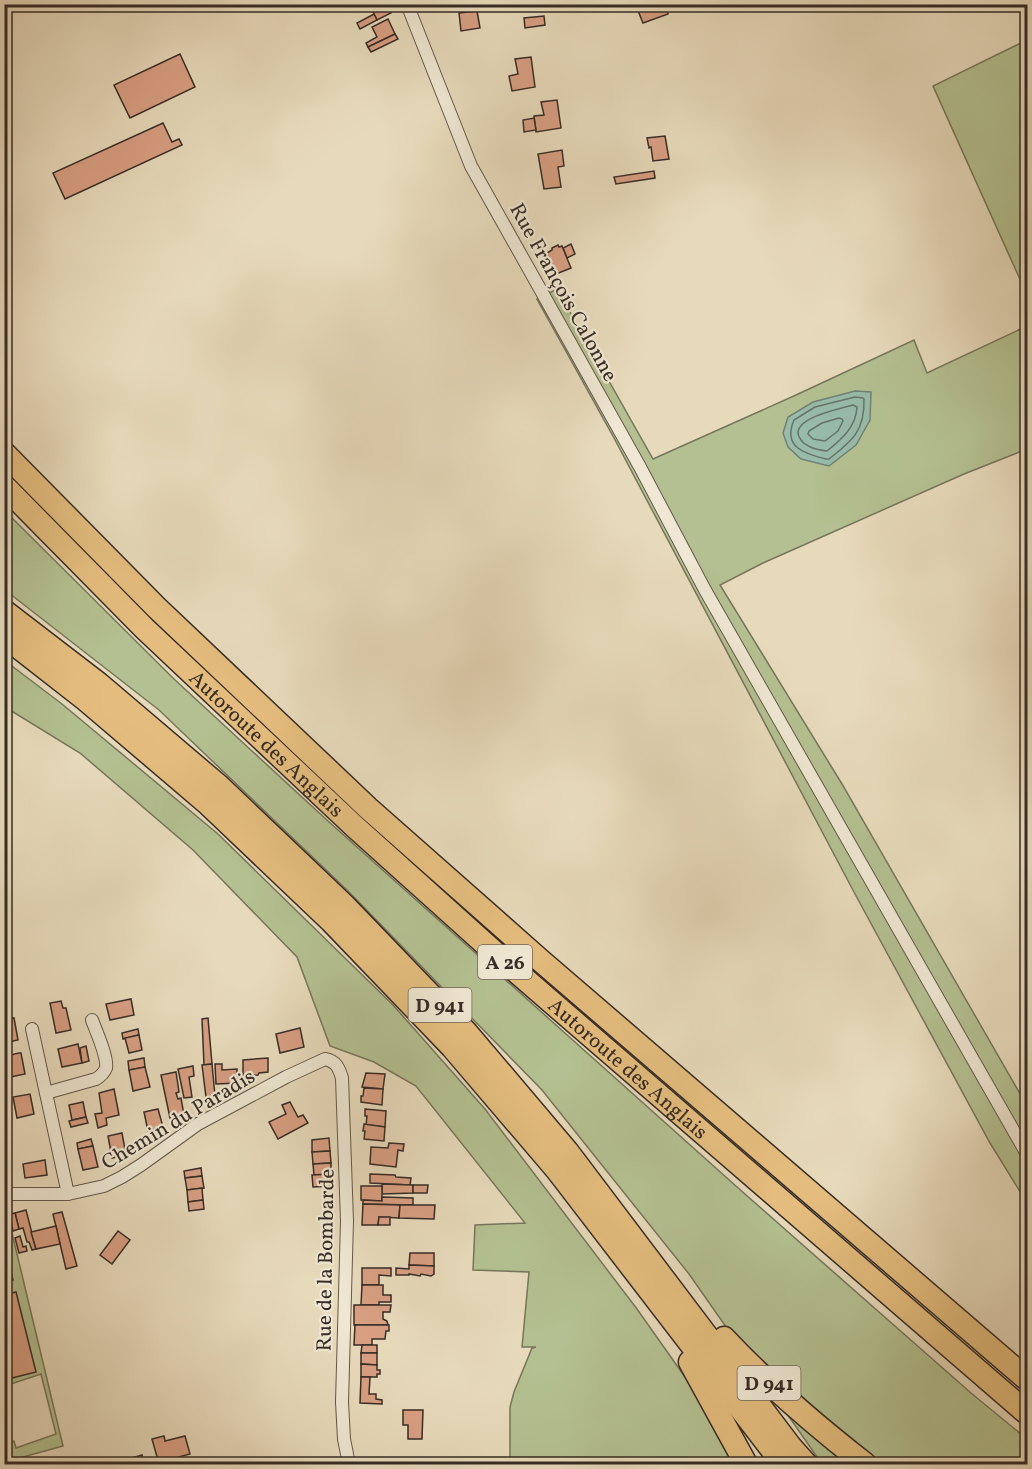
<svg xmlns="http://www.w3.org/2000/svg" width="1032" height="1469" viewBox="0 0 1032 1469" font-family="Vollkorn,serif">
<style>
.green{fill:#b4c091;stroke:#76765c;stroke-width:1.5}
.water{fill:#98bbaa;stroke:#718275;stroke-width:1.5}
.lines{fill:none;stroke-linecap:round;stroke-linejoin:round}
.shore{stroke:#687468;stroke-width:1.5}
.building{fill:#d89f83;stroke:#372c26;stroke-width:1.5}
.street-casing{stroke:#63584b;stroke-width:14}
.highway-casing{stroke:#372c26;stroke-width:25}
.street{stroke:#efe7d3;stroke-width:12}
.highway{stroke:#e4bd7e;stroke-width:22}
.labels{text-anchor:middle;stroke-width:4.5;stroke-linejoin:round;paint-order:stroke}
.shield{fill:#efe7d3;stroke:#6e645a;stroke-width:1.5}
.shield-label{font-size:20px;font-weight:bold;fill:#372c26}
.street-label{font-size:21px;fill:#372c26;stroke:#efe7d3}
</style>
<rect width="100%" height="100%" fill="#e7dabb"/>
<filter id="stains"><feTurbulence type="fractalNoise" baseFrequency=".00333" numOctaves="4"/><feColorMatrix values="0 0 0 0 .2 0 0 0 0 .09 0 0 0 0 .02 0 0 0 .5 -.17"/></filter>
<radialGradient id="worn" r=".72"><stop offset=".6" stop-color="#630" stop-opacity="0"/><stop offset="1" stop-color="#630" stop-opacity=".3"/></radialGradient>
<g class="green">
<path d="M1027,40V295L933,86Z"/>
<path d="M557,289L653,459L796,395L914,340L927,373L1027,326V449L964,474L763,563L720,585L842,784L1027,1106V1203L990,1143L855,894L614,438L537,299Z"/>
<path d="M4,510L174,679L329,822L746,1195L971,1393L1027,1439V1464H822L689,1274L542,1090L347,890L159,710L5,590Z"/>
<path d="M4,660L62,704L218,834L393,1005L485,1109L637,1309L692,1387L735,1464H510V1407L514,1392L532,1348L536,1347H522L529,1272L473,1270L475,1225L525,1223L416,1086L374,1062L330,1046L297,957L193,850L80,753L5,707Z"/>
<path d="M5,1204L63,1446L5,1462V1445L14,1441L16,1448L56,1434L41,1374L5,1386Z"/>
</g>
<path class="water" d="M855,391L871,392L870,420L856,445L829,466L801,459L788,447L783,433L788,417L813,402Z"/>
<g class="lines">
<g class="shore">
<path d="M855,397L863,398L864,399C865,431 852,441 829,459H826C805,454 782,447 794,420L815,407Z"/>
<path d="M853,405L857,407C856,427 842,439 827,451C818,450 807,448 801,440C785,419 840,409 853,405Z"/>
<path d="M839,418L842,419L843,421L838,431L825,441L813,439L808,434L809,431L822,423Z"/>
</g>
</g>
<g class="building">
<path d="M369,4H387L391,13L377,20Z"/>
<path d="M645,4H668V14L643,23L637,8Z"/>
<path d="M477,11L480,28L461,31L459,13Z"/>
<path d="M374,14L377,20L360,29L357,23Z"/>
<path d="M544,16L545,25L525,28L524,18Z"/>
<path d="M388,19L395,34L368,47L366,43L377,37L372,27Z"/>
<path d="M395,34L398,39L371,52L368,47Z"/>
<path d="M180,54L195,87L130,118L114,85Z"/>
<path d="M531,57L535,87L512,91L509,76L518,74L515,59Z"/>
<path d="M557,100L561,128L536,132L534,116L544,115L541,102Z"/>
<path d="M534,118L536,130L524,132L523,120Z"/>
<path d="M163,123L172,142L179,139L182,145L65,199L53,173Z"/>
<path d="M665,136L669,159L653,161L651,147L649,148L647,138Z"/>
<path d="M562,150L564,166L558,167L561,187L544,189L538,154Z"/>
<path d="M654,171L655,178L616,184L614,177Z"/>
<path d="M571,244L575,254L567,258L563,248Z"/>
<path d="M558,245L559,247L562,246L571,268L556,274L547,253L552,250V248Z"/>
<path d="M131,999L134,1015L110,1020L106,1004Z"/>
<path d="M61,1001L63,1008H66L71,1030L56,1033L50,1003Z"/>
<path d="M14,1018L18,1040L4,1043V1020Z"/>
<path d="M208,1018L212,1064L204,1065L202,1019Z"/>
<path d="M300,1028L304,1047L280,1053L276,1034Z"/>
<path d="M138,1029L139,1035L123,1039L122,1033Z"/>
<path d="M139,1035L142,1050L129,1053L125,1038Z"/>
<path d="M78,1044L82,1063L62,1067L58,1049Z"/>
<path d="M86,1046L89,1061L82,1063L80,1048Z"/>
<path d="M19,1053H21L25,1074L10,1077L6,1056Z"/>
<path d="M144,1058L145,1067L129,1070L128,1061Z"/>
<path d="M268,1058V1072L259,1073L258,1075L243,1076V1060Z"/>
<path d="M212,1064L215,1096L206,1097L202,1065Z"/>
<path d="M215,1064H222V1070L237,1069V1083L216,1084Z"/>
<path d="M193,1066L194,1076L189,1077L192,1097L184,1098L178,1069Z"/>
<path d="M145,1067L150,1087L133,1091L129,1070Z"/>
<path d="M176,1072L179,1092L176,1093L178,1099L181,1098L184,1115L170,1118L161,1075Z"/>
<path d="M366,1073L385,1074L383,1089L362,1087Z"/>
<path d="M364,1088L383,1089L382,1105L361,1102V1096H363Z"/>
<path d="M114,1089L119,1115L106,1118L107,1125L98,1128L95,1114L102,1113L99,1093Z"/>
<path d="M30,1094L34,1114L17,1118L13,1097Z"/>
<path d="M83,1102L86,1117L72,1120L69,1105Z"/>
<path d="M290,1102L298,1117L303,1115L308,1123L278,1139L269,1122L286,1114L282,1105Z"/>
<path d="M158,1109L163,1127L148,1131L144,1112Z"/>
<path d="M365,1109L386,1111L385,1127L366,1125L367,1116H365Z"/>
<path d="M86,1117L88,1123L71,1127L69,1121Z"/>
<path d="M364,1124L385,1127L384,1141L364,1139L365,1131H363Z"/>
<path d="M122,1133L126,1155L112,1158L108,1136Z"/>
<path d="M329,1138L330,1151L312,1152V1140Z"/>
<path d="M91,1139L93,1146L78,1149L77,1143Z"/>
<path d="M389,1143L404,1144L403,1151L398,1150L396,1167L370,1164L371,1147L388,1148Z"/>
<path d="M93,1146L98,1167L83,1170L78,1149Z"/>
<path d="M330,1151L331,1163L313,1164L312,1152Z"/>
<path d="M45,1160L47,1175L25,1178L23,1164Z"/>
<path d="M331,1163V1174L314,1175L313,1164Z"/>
<path d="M201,1168L202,1176L185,1178L184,1171Z"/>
<path d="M331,1174L332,1186L313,1187L312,1175Z"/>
<path d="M370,1174L395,1175L396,1177L411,1178L410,1185L370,1183Z"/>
<path d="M202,1176L204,1188L187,1190L185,1178Z"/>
<path d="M382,1184L413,1185V1193L382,1194Z"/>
<path d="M413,1185H428L427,1193H413Z"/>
<path d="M361,1186H382V1201L361,1200Z"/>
<path d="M202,1188L203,1200L188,1202L187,1190Z"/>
<path d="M382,1197L413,1198V1205L363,1204V1200L382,1201Z"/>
<path d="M203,1200L204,1209L189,1211L188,1202Z"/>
<path d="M363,1204L400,1205L399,1218L379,1217L378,1225H362Z"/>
<path d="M400,1205H435L434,1219L399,1218Z"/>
<path d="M26,1210L36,1249L32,1250L29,1242H27L23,1228L19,1229L15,1213Z"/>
<path d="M62,1212L77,1266L66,1269L53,1214Z"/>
<path d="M15,1213L19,1229L13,1231L9,1214Z"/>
<path d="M379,1217H390V1225H378Z"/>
<path d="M56,1226L60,1244L36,1249L31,1232Z"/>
<path d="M118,1231L130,1240L112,1264L100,1255Z"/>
<path d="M20,1236L23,1247L26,1246L27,1251L19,1253L15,1238Z"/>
<path d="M4,1246L13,1280L4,1282Z"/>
<path d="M410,1253H434V1266L409,1265Z"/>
<path d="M409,1265L434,1266V1274L431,1276L421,1274L420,1276L409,1274V1275H396V1268L409,1269Z"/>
<path d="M362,1268H391V1276L379,1275V1285H362Z"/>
<path d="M362,1285H383V1295H391V1302H379V1305H361Z"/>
<path d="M16,1292L36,1372L12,1378L4,1348V1295Z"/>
<path d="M354,1305H391L390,1312H383V1319L387,1321L388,1325H354Z"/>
<path d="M355,1325H389V1331H386L385,1339H372V1345H354Z"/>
<path d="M362,1345H377V1353H361Z"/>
<path d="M361,1353H377V1365L361,1364Z"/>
<path d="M361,1364L377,1365V1370H380V1374H377V1377H361Z"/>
<path d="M361,1377H370L369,1394H376V1399L382,1400V1404L360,1403Z"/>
<path d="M403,1410H423L422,1439H408V1425H403Z"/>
<path d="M164,1436L165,1441L185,1436L190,1454L171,1459V1463L159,1464L152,1439Z"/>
<path d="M142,1455L144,1464H114L113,1461L121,1458L122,1461Z"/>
</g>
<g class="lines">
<defs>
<g id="street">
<path d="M407,4L471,166L640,467L705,590L1028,1156"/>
<path d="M32,1029L68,1194"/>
<path d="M46,1093L96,1079C101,1076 104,1073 106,1068C108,1057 96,1031 92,1020"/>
<path d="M4,1194H68L104,1186L122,1177L141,1165L198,1124L286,1077L325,1059C336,1061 339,1068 342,1078L347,1221L342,1402L344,1439L349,1464"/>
</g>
<g id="highway">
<path d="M4,453L157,608L368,808L540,960L1028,1380"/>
<path id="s1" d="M4,486L145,629L354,826L512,968L1028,1414"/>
<path d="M4,611L99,684L219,786L345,906L467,1033L567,1151L790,1446L806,1464"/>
<path d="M4,636L86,700L207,803L331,921L452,1047L557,1170L783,1464"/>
<path d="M724,1338C767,1384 815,1425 865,1464"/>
<path d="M690,1362L746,1464"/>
</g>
</defs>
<use href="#street" class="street-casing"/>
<use href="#highway" class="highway-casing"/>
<use href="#street" class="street"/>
<use href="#highway" class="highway"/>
</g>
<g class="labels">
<g class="shield">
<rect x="478" y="945" width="54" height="34" rx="4.5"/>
<rect x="408.5" y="988" width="63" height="34" rx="4.5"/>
<rect x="737.5" y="1366" width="63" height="34" rx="4.5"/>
</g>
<g class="shield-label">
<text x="505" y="969">A 26</text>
<text x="440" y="1012">D 941</text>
<text x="769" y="1390">D 941</text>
</g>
<g class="street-label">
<text transform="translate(564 292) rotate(61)" y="7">Rue François Calonne</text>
<text dy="7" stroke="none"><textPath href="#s1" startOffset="368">Autoroute des Anglais</textPath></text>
<text dy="7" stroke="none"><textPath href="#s1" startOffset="854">Autoroute des Anglais</textPath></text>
<text transform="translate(178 1119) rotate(-31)" y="7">Chemin du Paradis</text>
<text transform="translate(325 1260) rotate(-89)" y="7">Rue de la Bombarde</text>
</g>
</g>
<rect width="1032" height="1469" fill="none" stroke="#e7dabb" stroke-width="24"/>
<rect x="6" y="6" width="1020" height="1457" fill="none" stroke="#372c26" stroke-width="3"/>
<rect x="12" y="12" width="1008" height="1445" fill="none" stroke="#372c26" stroke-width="1.5"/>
<rect width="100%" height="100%" filter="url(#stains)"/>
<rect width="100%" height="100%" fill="url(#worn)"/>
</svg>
